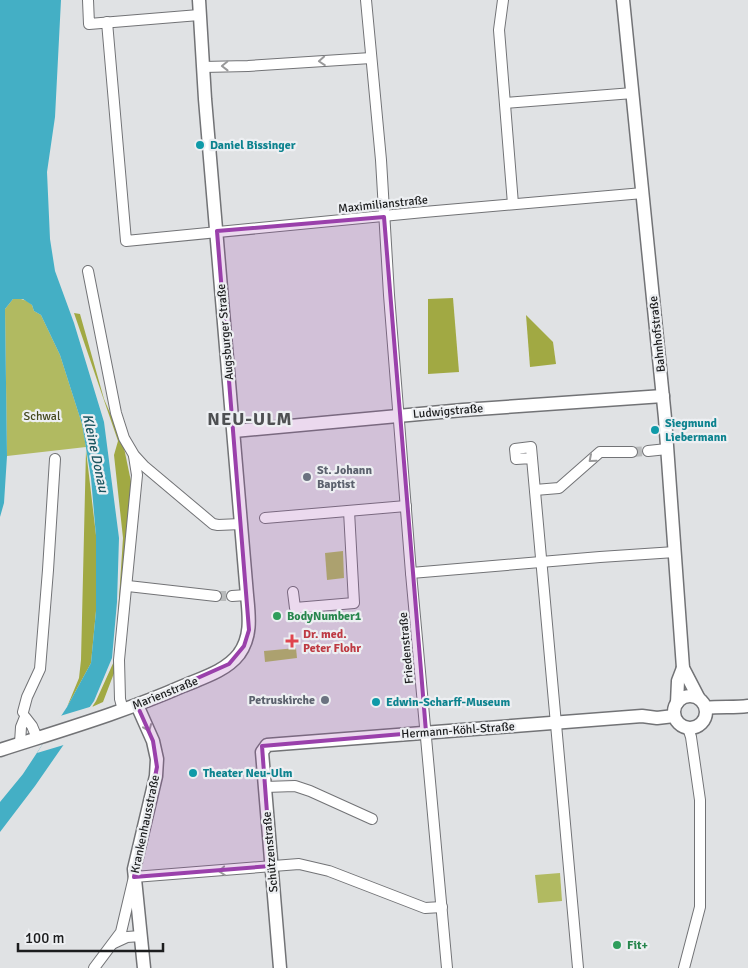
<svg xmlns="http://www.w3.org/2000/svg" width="748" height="968" viewBox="0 0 748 968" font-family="Signika,sans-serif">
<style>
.green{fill:#b1ba61}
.forest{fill:#a1a943}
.water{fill:#44afc5}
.pier{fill:#e0e2e4}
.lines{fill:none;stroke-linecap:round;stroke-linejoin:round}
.minor-tunnel{stroke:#b9bbbc;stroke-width:10;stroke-dasharray:10 5;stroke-linecap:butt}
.minor-casing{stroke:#727376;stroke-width:12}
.tertiary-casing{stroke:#727376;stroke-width:15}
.minor{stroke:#fff;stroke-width:10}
.tertiary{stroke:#fff;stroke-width:12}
.oneway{stroke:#99999a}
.marked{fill:#9a40ab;fill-opacity:0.2;stroke:#9a40ab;stroke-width:4;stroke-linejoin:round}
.culture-dot{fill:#0f9aa8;stroke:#edeff2;stroke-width:2}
.worship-dot{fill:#6b7280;stroke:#edeff2;stroke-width:2}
.leisure-dot{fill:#2e9e5b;stroke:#edeff2;stroke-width:2}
.health-dot{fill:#e0444e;stroke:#edeff2;stroke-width:2}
.labels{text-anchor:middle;stroke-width:4.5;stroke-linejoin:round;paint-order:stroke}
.culture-label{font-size:12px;font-weight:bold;fill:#0d838f;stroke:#edeff2;text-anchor:start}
.street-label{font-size:12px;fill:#1c1d1e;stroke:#edeff2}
.park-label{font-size:12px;fill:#44481e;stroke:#edeff2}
.worship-label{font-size:12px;font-weight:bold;fill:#5b616d;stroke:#edeff2;text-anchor:start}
.leisure-label{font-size:12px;font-weight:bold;fill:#27864d;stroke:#edeff2;text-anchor:start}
.health-label{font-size:12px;font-weight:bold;fill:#be3a42;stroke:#edeff2;text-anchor:start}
.water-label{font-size:14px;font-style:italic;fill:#1a5661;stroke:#edeff2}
.district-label{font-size:18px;font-weight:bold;letter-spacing:1px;fill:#4e5052;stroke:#edeff2}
</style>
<rect width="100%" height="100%" fill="#e0e2e4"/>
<g class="green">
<path d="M18,298L27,301L32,305L34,311L41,315L60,355L82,424L86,447L7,456L5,309L13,299Z"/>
<path d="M343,551L344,578L327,580L325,553Z"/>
<path d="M296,648L297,658L265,662L264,651Z"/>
<path d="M560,873L562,901L538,903L535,875Z"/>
</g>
<g class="forest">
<path d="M453,298L459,372L428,374V299Z"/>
<path d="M74,313L80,314L104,399L123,443L134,496L119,660L103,702L92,707L96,701L115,659L123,538L114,455L118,441Z"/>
<path d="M526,315L553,342L556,364L530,367Z"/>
<path d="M86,450L96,535V611L91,663L67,707L79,678L81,660Z"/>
</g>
<path class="water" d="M0,0H61L55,117L47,172L50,239L55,271L74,323L104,422L119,538L117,602L112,658L94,701L35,786L0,832V802L23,774L67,707L91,663L96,611V536L91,478L82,424L60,355L41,315L34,311L32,305L23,299H13L5,309L7,456L4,503L0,517Z"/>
<path class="pier" d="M93,706L67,744L37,753L60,716Z"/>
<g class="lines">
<g class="minor-tunnel">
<path d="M632,452L648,451"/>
<path d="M216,596H232"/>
</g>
<defs>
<g id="minor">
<path d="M88,0L89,24L199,15"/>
<path d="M366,0L381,160L389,295L411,573L447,968"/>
<path d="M503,0L499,30L513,204"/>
<path d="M107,22L126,241L424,212L643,193"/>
<path d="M203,67L248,66L371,58"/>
<path d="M505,103L633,93"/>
<path d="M88,271L116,413L124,438L134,455L144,466L213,524L218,525L241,524"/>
<path d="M648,451L667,449"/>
<path d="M532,458L516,459L515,449L531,447L532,458C547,628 562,798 578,968"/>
<path d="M535,490L559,488L600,452H632"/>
<path d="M265,518L406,506"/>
<path d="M411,573L600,557L675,552"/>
<path d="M128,586L216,596"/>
<path d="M293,592L295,608L354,603L349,511"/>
<path d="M232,596L247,595"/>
<path d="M123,710L120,699L119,660L137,475L134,456"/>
<path d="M23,712L27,697L40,669L48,570L55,459"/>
<path d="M20,743L21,727L25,717L32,726L37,738"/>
<path d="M265,787L295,786L310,791L372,819"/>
<path d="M114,943L127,937L141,936"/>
<path d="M94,968L121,932L134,877L299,864L329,871L425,908L442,907"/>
<path d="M684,968L700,907V800L691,737L688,728"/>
</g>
<g id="tertiary">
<path d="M623,0L665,418L683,668L698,697"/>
<path d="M234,431L463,410L663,396"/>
<circle cx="690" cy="712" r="16"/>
<path d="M677,703L678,681L683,668"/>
<path d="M137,705L153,741L157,759L156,776L134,869L144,968"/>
<path d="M706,708C720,706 734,708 748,706"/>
<path d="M0,750C62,730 124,712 183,686C202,678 226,671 239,654C252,636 249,616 247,595L205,99L199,0"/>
<path d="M280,968L262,752L267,745L642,716L657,718L674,716"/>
</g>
</defs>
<use href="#minor" class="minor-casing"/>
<use href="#tertiary" class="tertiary-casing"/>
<use href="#minor" class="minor"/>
<use href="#tertiary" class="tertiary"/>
</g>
<defs><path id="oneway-chevron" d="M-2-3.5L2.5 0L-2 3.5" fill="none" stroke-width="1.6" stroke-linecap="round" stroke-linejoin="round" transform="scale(1.25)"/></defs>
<g class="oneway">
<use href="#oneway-chevron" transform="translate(322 61) rotate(176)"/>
<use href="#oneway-chevron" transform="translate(225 66) rotate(179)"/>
<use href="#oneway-chevron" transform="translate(592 459) rotate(139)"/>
<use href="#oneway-chevron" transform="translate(148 728) rotate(68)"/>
<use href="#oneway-chevron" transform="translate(222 871) rotate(175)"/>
</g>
<path class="marked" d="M384,217L426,732L262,746L271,866L134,877L157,767L153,741L137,705L229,664L244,646L249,630L217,231Z"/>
<g class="culture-dot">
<circle cx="200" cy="145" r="5"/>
<circle cx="655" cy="430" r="5"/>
<circle cx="376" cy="702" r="5"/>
<circle cx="193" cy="773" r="5"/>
</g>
<g class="worship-dot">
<circle cx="307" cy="477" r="5"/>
<circle cx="325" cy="700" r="5"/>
</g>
<g class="leisure-dot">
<circle cx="277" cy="616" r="5"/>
<circle cx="617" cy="945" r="5"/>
</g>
<path class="health-dot" d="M289.5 633.5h5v5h5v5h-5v5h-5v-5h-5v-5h5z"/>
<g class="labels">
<g class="culture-label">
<text x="210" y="149">Daniel Bissinger</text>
<text x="665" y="427">Siegmund<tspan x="665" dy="14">Liebermann</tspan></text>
<text x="386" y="706">Edwin-Scharff-Museum</text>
<text x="203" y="777">Theater Neu-Ulm</text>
</g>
<g class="street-label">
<text transform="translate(383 204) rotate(-6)" y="4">Maximilianstraße</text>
<text transform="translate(225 332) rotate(-95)" y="4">Augsburger Straße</text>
<text transform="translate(657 334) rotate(-96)" y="4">Bahnhofstraße</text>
<text transform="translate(448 411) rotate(-5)" y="4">Ludwigstraße</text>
<text transform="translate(406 648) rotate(-95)" y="4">Friedenstraße</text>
<text transform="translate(165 693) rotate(-22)" y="4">Marienstraße</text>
<text transform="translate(458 730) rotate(-4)" y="4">Hermann-Köhl-Straße</text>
<text transform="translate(145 824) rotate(-78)" y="4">Krankenhausstraße</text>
<text transform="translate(270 852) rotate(-95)" y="4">Schützenstraße</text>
</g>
<g class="park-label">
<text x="42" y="420">Schwal</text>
</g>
<g class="worship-label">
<text x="317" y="474">St. Johann<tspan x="317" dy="14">Baptist</tspan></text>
<text x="315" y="704" text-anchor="end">Petruskirche</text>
</g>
<g class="leisure-label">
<text x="287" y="620">BodyNumber1</text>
<text x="627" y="949">Fit+</text>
</g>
<g class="health-label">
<text x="303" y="638">Dr. med.<tspan x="303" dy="14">Peter Flohr</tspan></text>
</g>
<g class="water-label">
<text transform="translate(96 453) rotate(78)" y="5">Kleine Donau</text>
</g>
<g class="district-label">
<text x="250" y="425">NEU-ULM</text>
</g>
</g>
<path d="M18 943v8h145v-8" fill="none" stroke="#1c1d1e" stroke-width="2.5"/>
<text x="25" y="943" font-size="15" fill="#1c1d1e" stroke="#edeff2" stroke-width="4" paint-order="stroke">100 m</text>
</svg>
